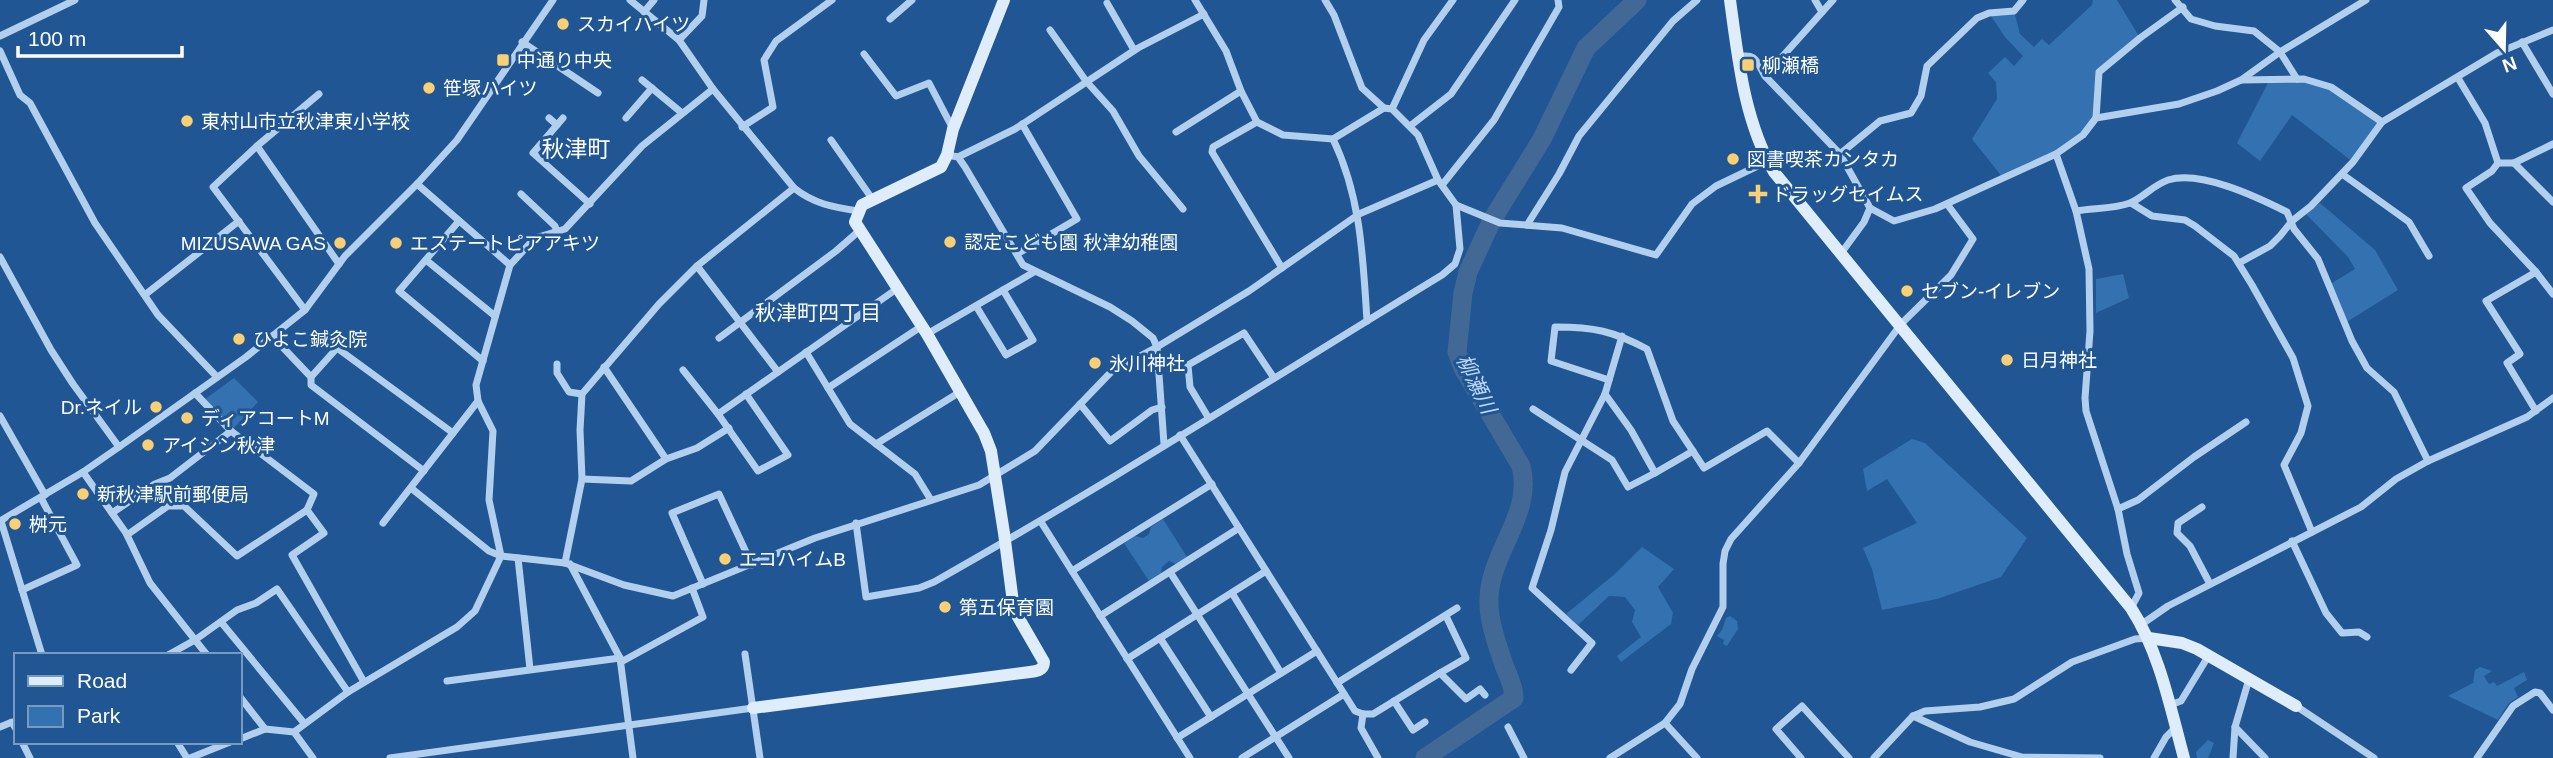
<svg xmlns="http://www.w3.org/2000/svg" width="2553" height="758" viewBox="0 0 2553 758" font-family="Helvetica,'Noto Sans JP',sans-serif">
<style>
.green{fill:#3471b1}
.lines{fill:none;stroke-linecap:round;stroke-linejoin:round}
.river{stroke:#426995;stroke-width:19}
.street{stroke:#b3cfee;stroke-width:7}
.secondary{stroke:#dfecfa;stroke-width:12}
.poi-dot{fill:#fbcf74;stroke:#205694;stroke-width:2.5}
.labels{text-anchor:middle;stroke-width:6;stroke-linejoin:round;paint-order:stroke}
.poi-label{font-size:19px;fill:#fff;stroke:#205694;text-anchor:start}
.neighbourhood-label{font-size:21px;fill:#fff;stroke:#205694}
.water-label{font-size:21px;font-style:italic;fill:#bfd9f5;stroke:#205694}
.quarter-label{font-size:23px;fill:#fff;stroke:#205694}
</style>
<rect width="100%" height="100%" fill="#205694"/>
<g class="green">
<path d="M2093,0H2117L2140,38L2099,72C2098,86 2099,102 2096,116C2089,145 2028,167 2003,178L1972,139L1997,99L1996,82L1988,73L2005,57L2014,66L2023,56L2005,37L1989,13L2014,11L2020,34L2034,47L2042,39L2049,45L2092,5Z"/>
<path d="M2270,79H2304L2331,87L2382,122L2353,162L2292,115L2260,161L2237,143Z"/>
<path d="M2320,203L2375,250L2398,290L2345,323L2327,286L2355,269L2348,257L2306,214Z"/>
<path d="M2123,274L2129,298L2096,313V279Z"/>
<path d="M234,378L258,402L234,428L205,399Z"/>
<path d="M1912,439L1925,443L2027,538L2001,577L1937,599L1882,610L1872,569L1863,548L1917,523L1887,479L1867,491L1863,469Z"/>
<path d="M1163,519L1187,557L1176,564L1169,561L1162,567L1161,573L1149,581L1124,543L1135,536L1143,538L1149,534L1151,527Z"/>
<path d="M1642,547L1674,569L1658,587L1673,613L1671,624L1621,662L1617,656L1641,637L1632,622L1635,610L1625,597L1609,596L1578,625L1566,614L1616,573Z"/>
<path d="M1730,616L1737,621L1738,629L1727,646L1723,644L1724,640L1717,636L1722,630L1726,618Z"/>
<path d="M2480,667L2492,671L2484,676L2489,684L2494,682L2497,686L2524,672L2527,680L2514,688L2518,697L2509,703L2498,720L2448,696L2473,683L2475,670Z"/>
<path d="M2208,740L2214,743L2208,758H2197L2196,752Z"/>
</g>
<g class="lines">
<path class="river" d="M1425,758L1514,698C1514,684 1507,675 1503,662C1497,644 1488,619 1489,600C1489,553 1534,514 1521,466L1463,368L1457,352L1463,293L1468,272L1492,220L1542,139L1586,48L1637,0"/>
<g class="street">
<path d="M630,0L679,40L713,89L794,188C814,204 833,207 858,211"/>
<path d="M1195,0L1226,51L1241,91L1257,122L1283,135L1333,139L1384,108"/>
<path d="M1815,0L1822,12"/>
<path d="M1833,0L1765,76L1840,154L1870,208L1894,221L1935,209L2056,154L2083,135L2096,118L2179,104L2217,91L2241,80L2280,52L2366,0"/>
<path d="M2175,0L2191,19L2215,26L2254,31L2280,52L2297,79"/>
<path d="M1107,3L1134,50"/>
<path d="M644,12L654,0"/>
<path d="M890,19L912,0"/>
<path d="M1050,30L1086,81L1113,111L1139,156L1183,209"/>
<path d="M0,36L75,0"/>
<path d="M679,40L702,16L704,0"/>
<path d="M522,42L598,93"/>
<path d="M2522,42L2553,94"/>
<path d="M0,51L20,95L30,103L95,223L158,315L217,377"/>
<path d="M864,54L896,96L929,83L953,129"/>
<path d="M1738,57C1757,53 1756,61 1765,76"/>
<path d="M2458,78L2485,123L2498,163"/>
<path d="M642,80L682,113"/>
<path d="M2242,80L2304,79L2331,87L2382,122"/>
<path d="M1392,109L1424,40L1453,0"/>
<path d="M549,118L557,125"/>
<path d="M563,118L533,153L590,204"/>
<path d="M626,118L652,88"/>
<path d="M2096,118L2099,72L2140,38L2183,7"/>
<path d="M1257,122L1213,147L1212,152L1282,268"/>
<path d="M1410,126L1451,94L1515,0"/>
<path d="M742,127L773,107L764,60L776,41L832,0"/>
<path d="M1176,132L1241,91"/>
<path d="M1333,139C1361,197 1363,258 1367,321"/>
<path d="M831,140L873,200"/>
<path d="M257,146L339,264"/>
<path d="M1840,154L1880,121L1911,113L1921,96L1927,66L1977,18L1989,13L2014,11L2023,0"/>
<path d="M2056,154L2076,211L2089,269L2090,331L2085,398L2086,411L2118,509L2127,554L2139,593L2131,608"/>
<path d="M947,155L958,157L965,167L1023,265L1110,307L1132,321L1153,338L1157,347L1164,444"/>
<path d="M958,157L1015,129L1138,48L1204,14"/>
<path d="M2498,163L2492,171L2466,188L2490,223L2536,272L2553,294"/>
<path d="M2498,163H2514L2553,144"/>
<path d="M2514,163L2553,202"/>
<path d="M2342,174L2409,222L2429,256"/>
<path d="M417,184L510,265"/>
<path d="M1442,185L1494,120L1559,7L1558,0"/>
<path d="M521,194L555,226L557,232"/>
<path d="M2131,203L2152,216L2185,220L2195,226L2234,256L2252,285L2293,358L2308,406L2301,433L2284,465L2312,532"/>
<path d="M1456,205L1500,223L1562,228L1656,255L1692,204L1716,186L1768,161"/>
<path d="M2076,211C2093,208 2114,209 2130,203C2143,198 2153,185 2168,180C2201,170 2257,197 2287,212L2294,229L2318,259L2352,341L2367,368L2394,392L2428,461"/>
<path d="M459,221L399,291L483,361"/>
<path d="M1527,225L1559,174L1579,136L1673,21L1697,0"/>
<path d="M1842,252L1864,222L1870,208"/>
<path d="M1017,254L1077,219L1022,124"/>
<path d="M0,257L51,350L73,384L119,447"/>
<path d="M426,260L495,316"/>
<path d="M2239,263L2270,246L2280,236L2292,221L2311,206L2353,162L2382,122L2497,53L2553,30"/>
<path d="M697,266L778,372"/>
<path d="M146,294L239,221"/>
<path d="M976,306L1006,355L1033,340L1003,290"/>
<path d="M305,310L213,187L257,146L319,94"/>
<path d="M927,334L1034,272"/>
<path d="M272,336L311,377V385L424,471"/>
<path d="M719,338L836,251L859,231"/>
<path d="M806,352L850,424L915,474L931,500"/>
<path d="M557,364V373L569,392L582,394"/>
<path d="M604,367L666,459"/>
<path d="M683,370L718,414L758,471L788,455L746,394"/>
<path d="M311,377L337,348L453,433"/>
<path d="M1609,380L1551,361L1555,327C1594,327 1613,331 1647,349L1673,421L1704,468L1767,431L1799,463"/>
<path d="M828,388L922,326"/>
<path d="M195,393L231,431L314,494L307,510L324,533L292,555L364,682"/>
<path d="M1080,404L1110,441L1152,410L1162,407"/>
<path d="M1533,409L1612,460L1628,487L1655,473L1631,430L1605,394"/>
<path d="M2536,411L2507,363L2520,354L2486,301L2536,272"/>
<path d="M718,414L898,288"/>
<path d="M0,416L45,495"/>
<path d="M1208,417L1190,387L1188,365L1244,333L1274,378"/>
<path d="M1180,435L1355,711L1363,714H1373L1440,673L1466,699L1480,689L1485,695"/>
<path d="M876,444L960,392"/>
<path d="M83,472L126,533L150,583L207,655"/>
<path d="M1655,473L1693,451"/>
<path d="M582,479L631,481L666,459L697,448L729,428"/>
<path d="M411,488L489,551L501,556L565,563L624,585L673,596L815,538L979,485L1035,451L1112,371L1157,347L1249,291L1359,214L1438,180"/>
<path d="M2202,507L2178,523L2177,533L2190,546L2210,584"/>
<path d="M2118,509L2138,500L2194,457L2246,422"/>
<path d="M112,513L155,484L170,478L231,431"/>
<path d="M0,521L83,472L119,447L246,357L305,310L345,256L417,184L457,140L553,0"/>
<path d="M1,521L42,655"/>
<path d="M1041,522L1190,758"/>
<path d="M383,523L478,401"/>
<path d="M856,523L866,597L919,588L934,582C1106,485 1273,378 1442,275L1455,264L1460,249L1456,205L1438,180L1418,135L1392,109L1384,108L1362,88L1334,15L1325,0"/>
<path d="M127,535L168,506H184L237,556L307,510"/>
<path d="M2292,541L2326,613L2342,633L2359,632L2367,637"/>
<path d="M518,558L530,669"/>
<path d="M565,563L582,479L580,430L582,394L659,304L697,266L794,188"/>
<path d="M570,564L620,658L633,758"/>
<path d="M1072,571L1212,484"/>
<path d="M1170,572L1289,758"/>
<path d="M703,584L672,513L719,494L752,565"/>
<path d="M22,590L77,565L41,498"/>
<path d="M1232,593L1281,673"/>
<path d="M1100,616L1239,528"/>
<path d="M221,622L304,723"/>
<path d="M2142,624L2168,606L2361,507L2396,479L2428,461L2527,417L2553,398"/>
<path d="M1160,638L1211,717"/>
<path d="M745,654L760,758"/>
<path d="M168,655L195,640L237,610L256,603L277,589L348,692"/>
<path d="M1127,659L1266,571"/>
<path d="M621,662L703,617L692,588"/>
<path d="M1571,670L1592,643L1532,588L1551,530L1565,472L1605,394L1622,336"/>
<path d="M1440,673L1466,658L1446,616"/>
<path d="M2249,679L2235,727L2265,758"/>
<path d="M447,681L620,658"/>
<path d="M1337,683L1457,608"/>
<path d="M240,697L265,729"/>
<path d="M1394,701L1413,730L1425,722"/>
<path d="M2170,705L2181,701L2209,655"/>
<path d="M2296,706L2374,758"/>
<path d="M1363,714L1361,728L1378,758"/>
<path d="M1913,716L1970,742L2022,757L2100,758"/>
<path d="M1665,723L1697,758"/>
<path d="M0,727L12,722L16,729"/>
<path d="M1508,727L1524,758"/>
<path d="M294,732L348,692L457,627L475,611L501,556L489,500L493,431L478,401L476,385L510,265L535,238L565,229L642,146L713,89"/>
<path d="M1177,738L1317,651"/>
<path d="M240,739L265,729L294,732L313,758"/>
<path d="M22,742L30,758"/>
<path d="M177,742L187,758"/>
<path d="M190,758L230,742"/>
<path d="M390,758L753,708"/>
<path d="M1242,758L1344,694"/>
<path d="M1610,758L1665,723L1680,704L1692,669L1723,607V564L1725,551L1731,539L1799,463L1901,324L1951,275L1973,239L1947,204"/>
<path d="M1801,758L1776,729L1802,706L1849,758"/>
<path d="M1874,758L1913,716L1925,711L1980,707L2014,699L2072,662L2135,639L2149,638"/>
<path d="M2154,758L2166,737L2176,727"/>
<path d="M2233,758L2235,727"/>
<path d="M2477,758L2513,706L2535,692L2540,693L2553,710"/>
</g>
<g class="secondary">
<path d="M1730,0C1738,58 1744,121 1774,172L2131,608C2160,653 2170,707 2184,758"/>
<path d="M2149,638L2182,643L2197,649L2296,706"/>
<path d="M753,708L1030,672C1037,671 1044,670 1044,662L1014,610L1004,533L991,451L984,433L927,334L855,222L862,205L941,167L947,155L953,129L1004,0"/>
</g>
</g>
<g class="poi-dot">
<circle cx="563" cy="24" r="7"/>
<rect x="496" y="53" width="14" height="14" rx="3.5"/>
<rect x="1741" y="58" width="14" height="14" rx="3.5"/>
<circle cx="429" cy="88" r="7"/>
<circle cx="187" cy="121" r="7"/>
<circle cx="1733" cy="159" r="7"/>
<path d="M1754.5 183.5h7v7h7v7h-7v7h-7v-7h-7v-7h7z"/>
<circle cx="950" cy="242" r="7"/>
<circle cx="340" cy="243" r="7"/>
<circle cx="396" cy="243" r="7"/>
<circle cx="1907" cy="291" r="7"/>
<circle cx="239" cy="339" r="7"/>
<circle cx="2007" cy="360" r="7"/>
<circle cx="1095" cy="363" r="7"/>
<circle cx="156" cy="407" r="7"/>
<circle cx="187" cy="418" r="7"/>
<circle cx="148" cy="445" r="7"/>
<circle cx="83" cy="494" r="7"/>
<circle cx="15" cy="524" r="7"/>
<circle cx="725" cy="559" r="7"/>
<circle cx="945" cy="607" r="7"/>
</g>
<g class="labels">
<g class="poi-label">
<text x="577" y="31">スカイハイツ</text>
<text x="517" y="67">中通り中央</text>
<text x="1762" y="72">柳瀬橋</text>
<text x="443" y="95">笹塚ハイツ</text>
<text x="201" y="128">東村山市立秋津東小学校</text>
<text x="1747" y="166">図書喫茶カンタカ</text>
<text x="1772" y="201">ドラッグセイムス</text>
<text x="964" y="249">認定こども園 秋津幼稚園</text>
<text x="326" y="250" text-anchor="end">MIZUSAWA GAS</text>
<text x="410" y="250">エステートピアアキツ</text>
<text x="1921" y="298">セブン-イレブン</text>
<text x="253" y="346">ひよこ鍼灸院</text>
<text x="2021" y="367">日月神社</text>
<text x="1109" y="370">氷川神社</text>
<text x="142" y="414" text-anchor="end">Dr.ネイル</text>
<text x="201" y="425">ディアコートM</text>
<text x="162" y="452">アイシン秋津</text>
<text x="97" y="501">新秋津駅前郵便局</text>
<text x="29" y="531">桝元</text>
<text x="739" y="566">エコハイムB</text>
<text x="959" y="614">第五保育園</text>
</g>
<g class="neighbourhood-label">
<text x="818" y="320">秋津町四丁目</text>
</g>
<g class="water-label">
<text transform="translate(1476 384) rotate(64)" y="7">柳瀬川</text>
</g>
<g class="quarter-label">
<text x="576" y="157">秋津町</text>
</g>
</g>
<rect x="14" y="653" width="228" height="91" fill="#205694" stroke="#799abf" stroke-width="2"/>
<rect x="28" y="676" width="35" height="10" fill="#dfecfa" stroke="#799abf" stroke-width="2"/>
<text x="77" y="688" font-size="21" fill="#ffffff">Road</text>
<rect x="28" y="706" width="35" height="21" fill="#3471b1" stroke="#799abf" stroke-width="2"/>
<text x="77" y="723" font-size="21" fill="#ffffff">Park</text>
<g transform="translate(2504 49) rotate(160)" stroke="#205694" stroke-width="5" paint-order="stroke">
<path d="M0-5L12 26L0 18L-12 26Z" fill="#ffffff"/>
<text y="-10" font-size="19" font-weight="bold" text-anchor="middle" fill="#ffffff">N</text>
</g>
<path d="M18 46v10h164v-10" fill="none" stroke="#ffffff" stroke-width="3.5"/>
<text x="28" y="46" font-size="21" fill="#ffffff" stroke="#205694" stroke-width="5" paint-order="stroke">100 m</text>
</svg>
